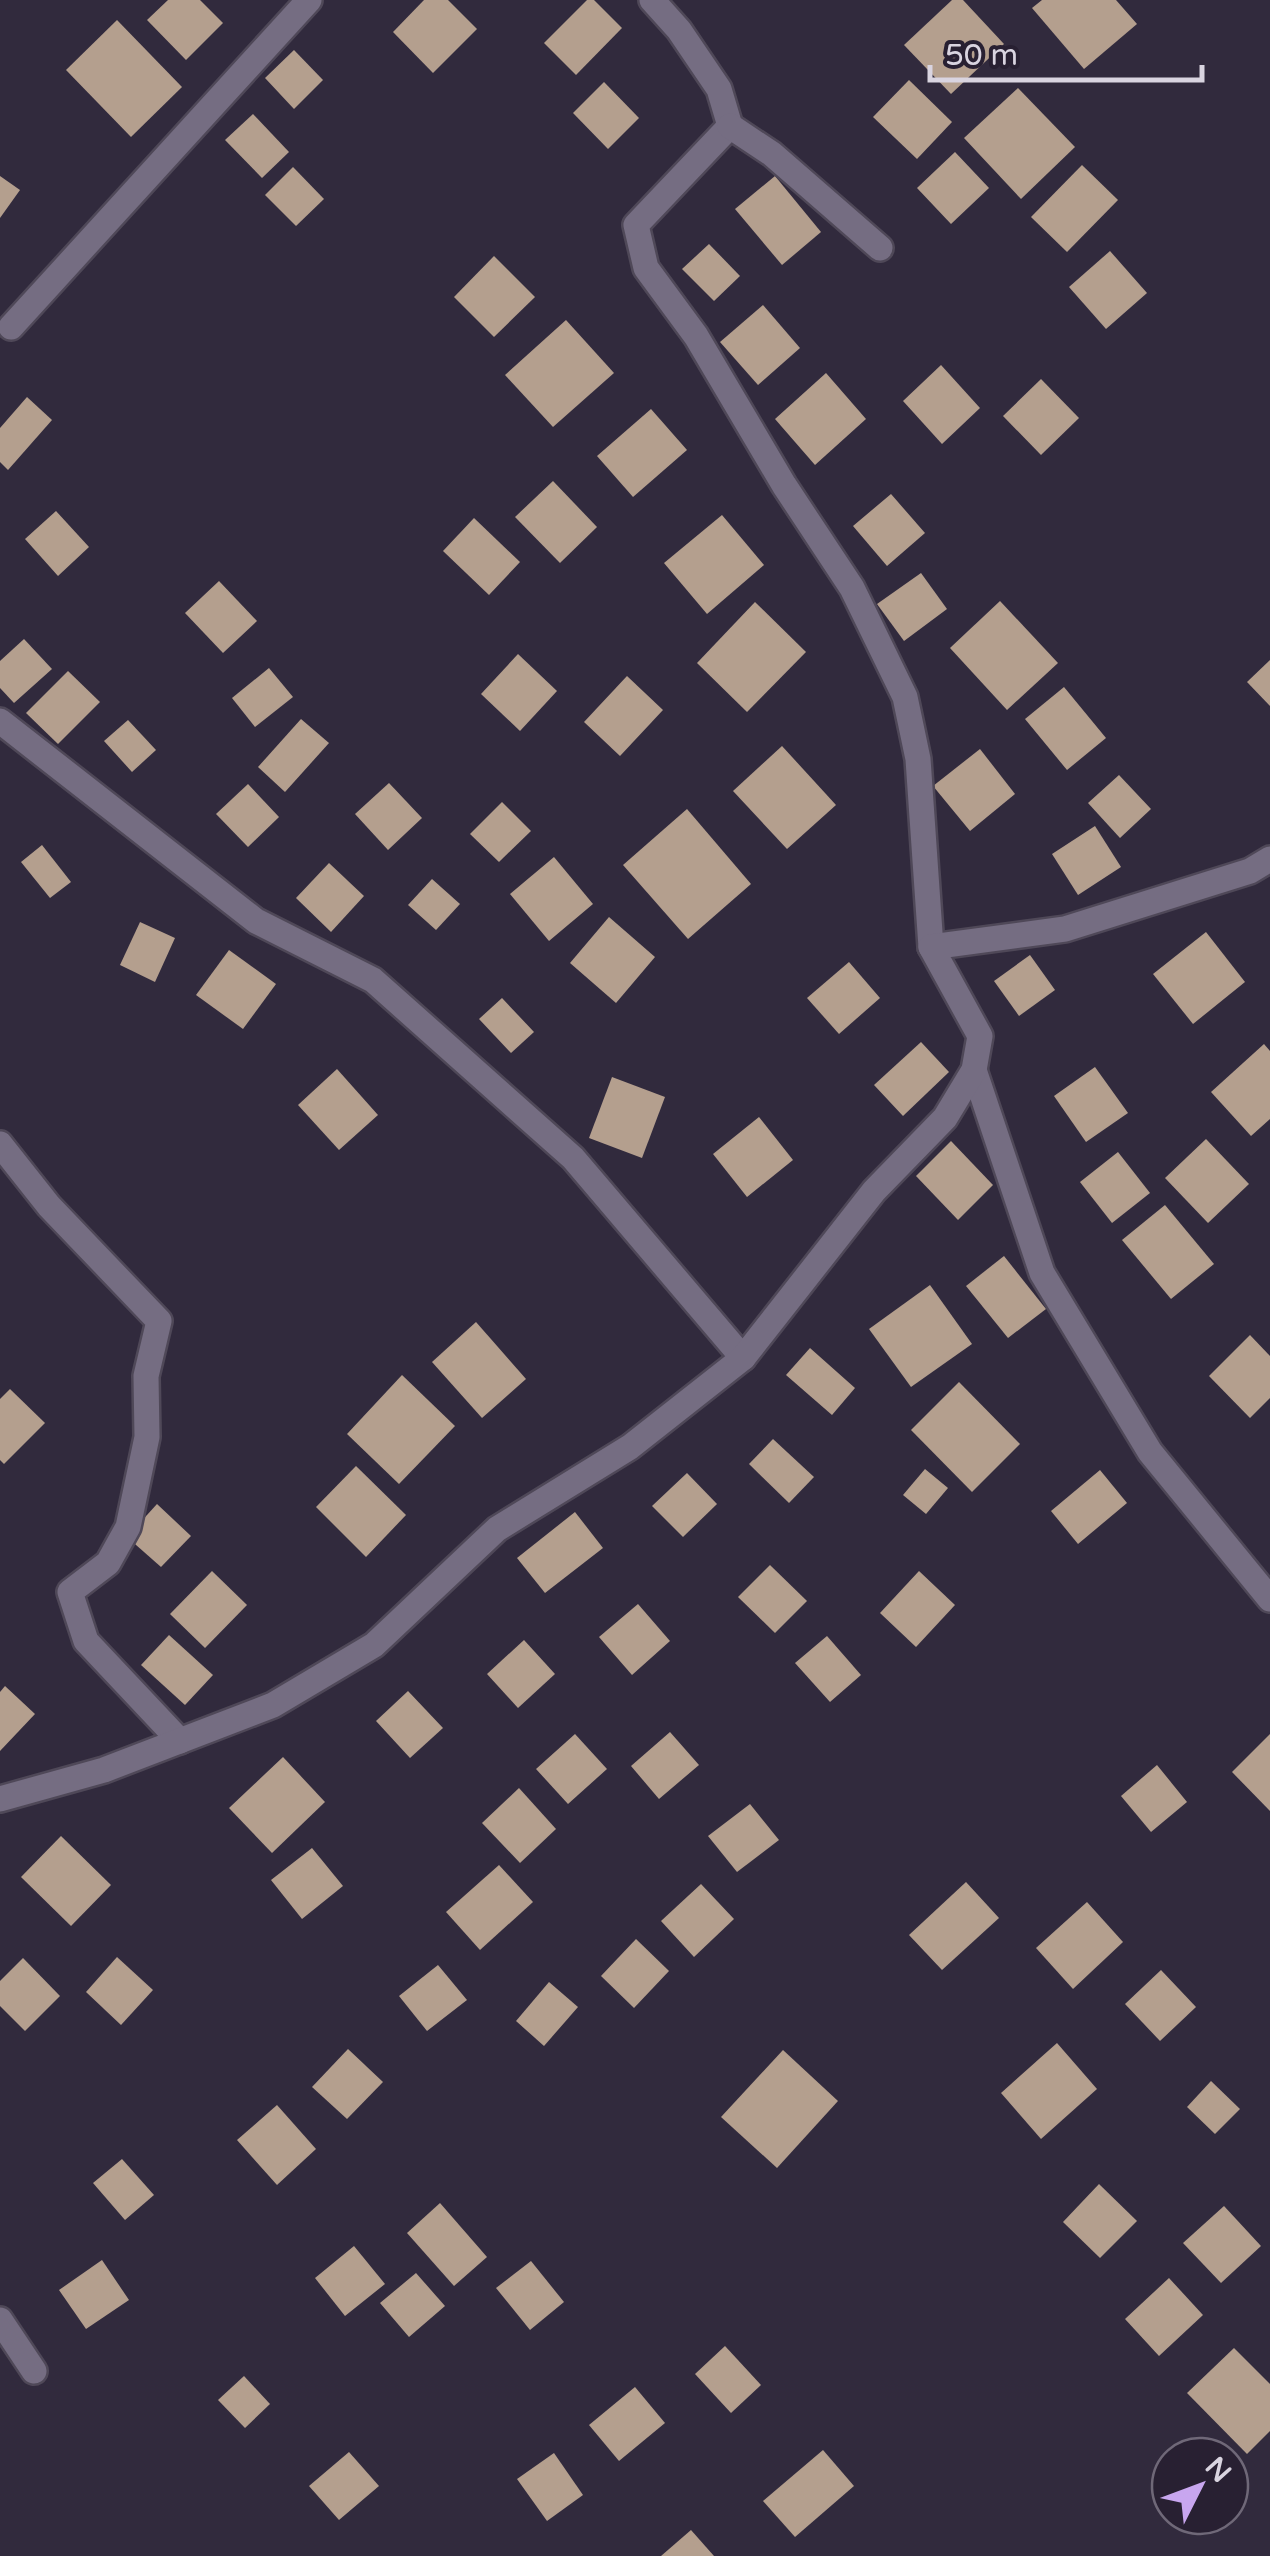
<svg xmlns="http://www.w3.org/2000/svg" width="1270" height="2556" viewBox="0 0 1270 2556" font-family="'Varela Round',sans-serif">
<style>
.building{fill:#b49f8e}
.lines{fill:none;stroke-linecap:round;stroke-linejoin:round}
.street-casing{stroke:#4f4858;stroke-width:30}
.street{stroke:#756d82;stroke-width:25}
</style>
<rect width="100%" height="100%" fill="#312a3d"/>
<g class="building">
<path d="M168,0H200L223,23L186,60L147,20Z"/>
<path d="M424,0H448L477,29L433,73L393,32Z"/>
<path d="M587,0H594L622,28L576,75L544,43Z"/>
<path d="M952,0H963L1004,44L951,94L904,45Z"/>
<path d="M1042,0H1116L1137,24L1084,69L1032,8Z"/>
<path d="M117,20L182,87L131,137L66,70Z"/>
<path d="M294,50L323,80L294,109L265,78Z"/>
<path d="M909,80L952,122L917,159L873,117Z"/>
<path d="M604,82L639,118L608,149L573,113Z"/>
<path d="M1018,88L1075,147L1021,199L964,138Z"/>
<path d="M253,114L289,152L262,178L225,140Z"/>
<path d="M955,152L989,188L951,224L917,188Z"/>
<path d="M1082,165L1118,200L1067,252L1031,217Z"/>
<path d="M293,167L324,199L296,226L265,195Z"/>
<path d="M0,176L20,190L0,218Z"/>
<path d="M775,176L821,232L782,265L735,209Z"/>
<path d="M709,244L740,276L714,301L682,269Z"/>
<path d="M1110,251L1147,293L1106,329L1069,287Z"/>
<path d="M494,256L535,297L494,337L454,297Z"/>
<path d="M763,305L800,348L758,385L720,342Z"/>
<path d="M566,320L614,373L553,427L505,375Z"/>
<path d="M941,365L980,408L942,444L903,401Z"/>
<path d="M826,373L866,419L815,465L775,419Z"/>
<path d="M1041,379L1079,418L1041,455L1003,416Z"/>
<path d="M27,397L52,420L8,470L0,462V428Z"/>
<path d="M651,409L687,450L633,497L597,456Z"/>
<path d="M553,481L597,527L560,563L515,517Z"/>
<path d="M891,494L925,533L887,566L853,526Z"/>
<path d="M56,511L89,547L58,576L25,539Z"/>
<path d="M722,515L764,565L707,614L664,563Z"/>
<path d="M474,518L520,562L489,595L443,551Z"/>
<path d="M921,573L947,609L904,641L877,604Z"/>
<path d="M219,581L257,621L223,653L185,613Z"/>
<path d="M1000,601L1058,663L1007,710L950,648Z"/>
<path d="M755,602L806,652L747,712L697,663Z"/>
<path d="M24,639L52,669L14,703L0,688V661Z"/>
<path d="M518,654L557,691L520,731L481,694Z"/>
<path d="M1270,660V706L1247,682Z"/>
<path d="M269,668L293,697L255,727L232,698Z"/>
<path d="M68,671L100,702L58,744L26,713Z"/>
<path d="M627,676L663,710L620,756L584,722Z"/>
<path d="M1064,687L1106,738L1067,770L1025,719Z"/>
<path d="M301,719L329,743L285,792L258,767Z"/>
<path d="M128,720L156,750L132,772L104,741Z"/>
<path d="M782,746L836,805L787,849L733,791Z"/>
<path d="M980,749L1015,794L970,831L933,786Z"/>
<path d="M1119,775L1151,809L1120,838L1088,803Z"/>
<path d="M389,783L422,818L388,850L355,814Z"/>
<path d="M248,784L279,817L248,847L216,814Z"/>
<path d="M502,802L531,831L499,862L470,834Z"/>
<path d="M687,809L751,884L688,939L623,865Z"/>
<path d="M1095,826L1121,867L1078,895L1052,854Z"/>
<path d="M42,845L71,882L50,898L21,862Z"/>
<path d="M554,857L593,904L549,941L510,894Z"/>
<path d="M329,863L364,896L331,932L296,898Z"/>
<path d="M432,879L460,904L436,930L408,905Z"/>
<path d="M609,917L655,957L616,1003L570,963Z"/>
<path d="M140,922L175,938L155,982L120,965Z"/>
<path d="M1206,932L1245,982L1193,1024L1153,974Z"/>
<path d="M229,950L276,984L243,1029L196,995Z"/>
<path d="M1030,955L1055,990L1019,1016L994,981Z"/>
<path d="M849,962L880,998L839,1034L807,998Z"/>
<path d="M502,998L534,1032L511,1053L479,1019Z"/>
<path d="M921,1042L949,1072L903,1116L874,1085Z"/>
<path d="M1264,1044L1270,1051V1119L1251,1136L1211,1092Z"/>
<path d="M1095,1067L1128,1113L1086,1142L1054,1096Z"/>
<path d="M337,1069L378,1115L339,1150L298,1105Z"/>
<path d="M612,1077L665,1097L642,1158L589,1138Z"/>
<path d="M759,1117L793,1160L747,1197L713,1154Z"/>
<path d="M1206,1139L1249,1184L1208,1223L1165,1178Z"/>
<path d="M951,1141L993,1185L958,1220L916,1176Z"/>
<path d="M1118,1152L1150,1193L1112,1223L1080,1182Z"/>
<path d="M1165,1205L1214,1264L1171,1299L1122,1240Z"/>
<path d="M1004,1256L1046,1309L1008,1338L966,1286Z"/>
<path d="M930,1285L972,1344L911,1387L869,1329Z"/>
<path d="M476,1322L526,1379L482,1418L432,1362Z"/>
<path d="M1250,1335L1270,1356V1398L1250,1418L1209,1376Z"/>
<path d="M810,1348L855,1388L832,1415L786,1375Z"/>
<path d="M402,1375L455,1426L399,1484L347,1434Z"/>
<path d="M959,1382L1020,1444L972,1492L911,1430Z"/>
<path d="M10,1389L45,1423L4,1464L0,1460V1399Z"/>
<path d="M773,1439L814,1477L789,1503L749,1464Z"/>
<path d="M356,1466L406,1515L366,1557L316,1507Z"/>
<path d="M925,1469L948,1488L926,1514L903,1495Z"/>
<path d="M1100,1470L1127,1503L1078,1544L1051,1511Z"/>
<path d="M687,1473L717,1504L683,1537L652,1506Z"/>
<path d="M157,1504L191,1536L161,1567L127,1537Z"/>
<path d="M575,1512L603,1548L545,1593L517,1558Z"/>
<path d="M770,1565L807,1601L775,1633L738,1597Z"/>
<path d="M212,1571L247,1605L205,1648L170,1614Z"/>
<path d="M919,1571L955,1605L916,1647L880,1613Z"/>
<path d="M638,1604L670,1641L632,1675L599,1637Z"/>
<path d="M169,1635L213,1675L185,1705L141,1665Z"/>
<path d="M827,1636L861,1675L830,1702L795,1663Z"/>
<path d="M524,1640L555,1674L518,1708L487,1674Z"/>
<path d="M5,1686L35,1714L0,1751V1692Z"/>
<path d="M408,1691L443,1728L410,1758L376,1721Z"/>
<path d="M670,1732L699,1765L659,1799L631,1766Z"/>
<path d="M575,1734L607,1769L568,1804L536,1769Z"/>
<path d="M1270,1734V1811L1232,1772Z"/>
<path d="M283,1757L325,1802L272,1853L229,1808Z"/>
<path d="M1157,1765L1187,1802L1151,1832L1121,1796Z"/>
<path d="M519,1788L556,1829L520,1863L482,1823Z"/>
<path d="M750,1804L779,1840L737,1872L708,1836Z"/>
<path d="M61,1836L111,1885L71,1926L21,1877Z"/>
<path d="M312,1848L343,1886L302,1919L271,1880Z"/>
<path d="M499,1865L533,1902L480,1950L446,1912Z"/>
<path d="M966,1882L999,1918L942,1970L909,1935Z"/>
<path d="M701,1884L734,1919L694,1957L661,1921Z"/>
<path d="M1087,1902L1123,1942L1073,1989L1036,1948Z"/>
<path d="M636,1939L669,1971L634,2008L601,1976Z"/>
<path d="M117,1957L153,1990L121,2025L86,1992Z"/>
<path d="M23,1958L60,1996L25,2031L0,2006V1981Z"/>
<path d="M438,1965L467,2000L427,2031L399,1996Z"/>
<path d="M1161,1970L1196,2007L1160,2041L1125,2004Z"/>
<path d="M549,1982L578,2007L544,2046L516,2021Z"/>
<path d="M1057,2043L1097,2089L1041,2139L1001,2093Z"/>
<path d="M348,2049L383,2082L347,2119L312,2087Z"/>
<path d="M783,2050L838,2101L777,2168L721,2117Z"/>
<path d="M1211,2081L1240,2109L1215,2134L1187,2107Z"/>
<path d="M277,2105L316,2149L277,2185L237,2140Z"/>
<path d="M122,2159L154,2195L125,2220L93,2183Z"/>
<path d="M1099,2184L1137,2221L1100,2258L1063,2222Z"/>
<path d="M440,2203L487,2257L454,2286L407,2233Z"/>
<path d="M1224,2206L1261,2246L1221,2283L1183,2243Z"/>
<path d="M354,2246L385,2284L345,2316L315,2278Z"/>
<path d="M102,2260L129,2300L86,2329L59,2290Z"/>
<path d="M531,2261L564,2302L530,2330L496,2288Z"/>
<path d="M416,2273L445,2306L409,2337L380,2303Z"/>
<path d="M1169,2278L1203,2315L1159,2356L1125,2319Z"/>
<path d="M725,2346L761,2385L731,2413L695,2374Z"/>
<path d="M1234,2348L1270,2384V2431L1247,2454L1187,2393Z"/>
<path d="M244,2376L270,2404L245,2428L218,2400Z"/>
<path d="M635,2387L665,2423L619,2461L589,2425Z"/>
<path d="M823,2450L854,2486L795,2537L763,2501Z"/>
<path d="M349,2452L379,2486L339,2520L309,2486Z"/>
<path d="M554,2453L583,2495L547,2521L517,2479Z"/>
<path d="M691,2530L714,2556H661Z"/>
</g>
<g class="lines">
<defs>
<g id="street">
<path d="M652,0L679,30L719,89L730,126L636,225L646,268L696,336L784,485L852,588L905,697L918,759L931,947"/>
<path d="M730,126L772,154L880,248"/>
<path d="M11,327L309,0"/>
<path d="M0,721L256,921L373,980L573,1158L743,1358"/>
<path d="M974,1070L1042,1273L1150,1452L1270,1599"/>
<path d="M0,1144L49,1206L159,1321L146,1376L147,1437L128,1527L108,1563L70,1592L86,1641L180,1741"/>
<path d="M0,1799L104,1770L273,1705L374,1645L497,1529L630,1447L743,1358L874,1191L945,1118L974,1070L980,1036L931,947L1065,929L1250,871L1270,859"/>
<path d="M0,2320L34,2371"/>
</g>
</defs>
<use href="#street" class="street-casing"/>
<use href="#street" class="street"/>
</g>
<g transform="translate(1200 2486) rotate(48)"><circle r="48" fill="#282032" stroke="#6f6878" stroke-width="2.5"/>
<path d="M0-8L18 38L0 25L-18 38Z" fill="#c8a6ef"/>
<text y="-15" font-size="28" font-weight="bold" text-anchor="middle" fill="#d9d4e0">N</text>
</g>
<path d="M930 65v15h272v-15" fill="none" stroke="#d9d4e0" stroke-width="5"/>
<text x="945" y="65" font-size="30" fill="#d9d4e0" stroke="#282032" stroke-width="8" paint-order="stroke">50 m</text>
</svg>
